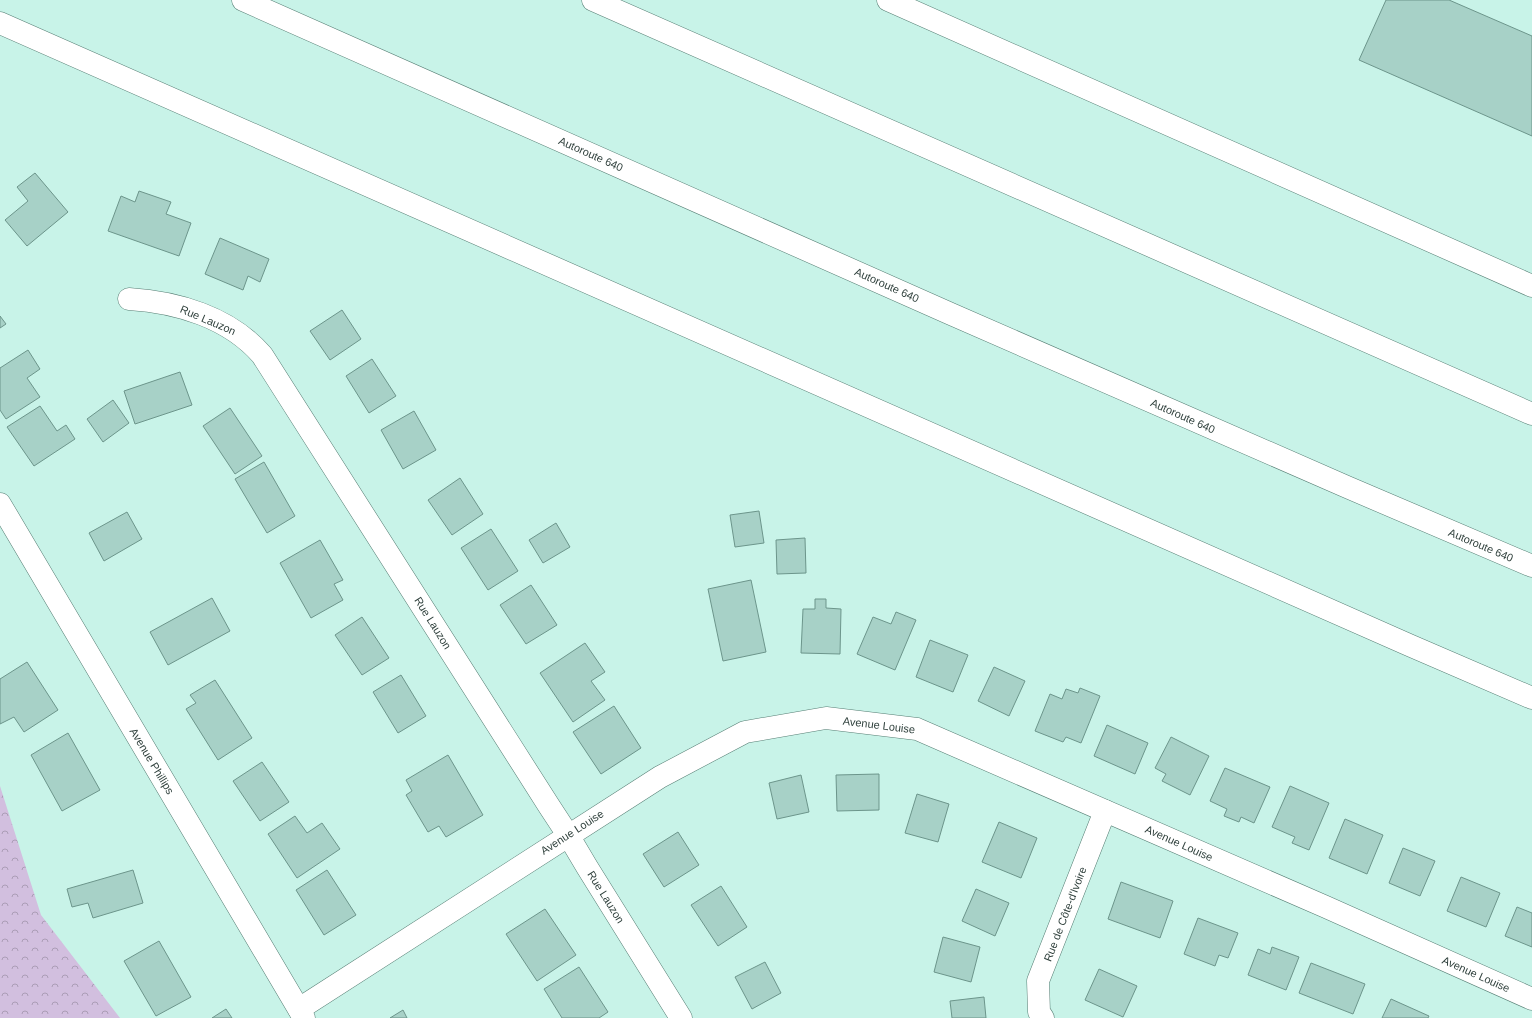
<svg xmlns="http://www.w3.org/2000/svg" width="1532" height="1018" viewBox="0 0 1532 1018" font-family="Helvetica,sans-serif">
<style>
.forest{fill:url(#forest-crowns)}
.building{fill:#a7d1c7;stroke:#6c958b}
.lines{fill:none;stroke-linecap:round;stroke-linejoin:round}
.minor-casing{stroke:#567e74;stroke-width:23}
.secondary-casing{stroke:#567e74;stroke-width:23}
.motorway-casing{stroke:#567e74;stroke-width:23}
.minor{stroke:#fff;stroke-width:22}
.secondary{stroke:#fff;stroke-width:22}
.motorway{stroke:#fff;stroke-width:22}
.labels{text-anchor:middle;stroke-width:4;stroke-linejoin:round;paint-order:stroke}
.street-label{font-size:11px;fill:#30413d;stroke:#fff}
</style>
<defs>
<pattern id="forest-crowns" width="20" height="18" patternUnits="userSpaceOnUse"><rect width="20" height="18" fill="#d2bfdf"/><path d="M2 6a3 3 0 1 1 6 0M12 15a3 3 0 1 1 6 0" fill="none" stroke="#ab9db6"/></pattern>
</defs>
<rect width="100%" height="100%" fill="#c8f3e8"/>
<path class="forest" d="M0,786L41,915L120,1018H0Z"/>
<g class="building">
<path d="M1386,0H1449L1532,36V136L1359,60Z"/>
<path d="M35,173L68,212L27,246L5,220L28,201L17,187Z"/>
<path d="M139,191L171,202L166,214L191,223L179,256L108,231L121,196L135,202Z"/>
<path d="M220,238L269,259L260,282L248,276L243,290L205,274Z"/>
<path d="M342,310L361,339L330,360L310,331Z"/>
<path d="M0,316L6,324L0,328Z"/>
<path d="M28,350L40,369L27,378L40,397L6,419L0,410V368Z"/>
<path d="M372,359L396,396L369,413L346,376Z"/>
<path d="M180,372L192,405L135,424L124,391Z"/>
<path d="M113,400L129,423L103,442L87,419Z"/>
<path d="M40,406L57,431L66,425L75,439L34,466L7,427Z"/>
<path d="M230,408L262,456L235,474L203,426Z"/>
<path d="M414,411L436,450L403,469L381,430Z"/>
<path d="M264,462L295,516L267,533L235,479Z"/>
<path d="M460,478L483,514L452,535L428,500Z"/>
<path d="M759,511L764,543L735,547L730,515Z"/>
<path d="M127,512L142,539L104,561L89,533Z"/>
<path d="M556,523L570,547L543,563L529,540Z"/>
<path d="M491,529L518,571L488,590L461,548Z"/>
<path d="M805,538L806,573L777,574L776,540Z"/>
<path d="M320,540L343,580L334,584L343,600L311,618L280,563Z"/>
<path d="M751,580L766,652L723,661L708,589Z"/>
<path d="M531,585L557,625L526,644L500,605Z"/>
<path d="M212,598L230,631L168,665L150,632Z"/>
<path d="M815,599H826V608L841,609L840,654L801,653L803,609H815Z"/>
<path d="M896,612L916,620L895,670L857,654L873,617L891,624Z"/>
<path d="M362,617L389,658L362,675L335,635Z"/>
<path d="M930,640L968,655L953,692L916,677Z"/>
<path d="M585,643L605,672L591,681L605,700L573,722L540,673Z"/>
<path d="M27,662L58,710L24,732L14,717L0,724V679Z"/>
<path d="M994,667L1025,681L1009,716L978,701Z"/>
<path d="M401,675L426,716L398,733L373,692Z"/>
<path d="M215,680L252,738L218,760L186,709L196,703L190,695Z"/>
<path d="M1080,688L1100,696L1081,743L1066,737L1063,742L1035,731L1050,694L1062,699L1066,689L1078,693Z"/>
<path d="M614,706L641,748L601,774L573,732Z"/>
<path d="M1107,725L1148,743L1135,774L1094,756Z"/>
<path d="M68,733L100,790L62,811L31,755Z"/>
<path d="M1171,737L1209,756L1190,795L1162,781L1166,774L1155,768Z"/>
<path d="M448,755L483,815L446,837L439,826L428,832L406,795L412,791L406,780Z"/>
<path d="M262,762L289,802L260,821L233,781Z"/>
<path d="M1225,768L1270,787L1254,823L1241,817L1239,822L1224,816L1227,809L1210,801Z"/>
<path d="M879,774V810L837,811L836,775Z"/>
<path d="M801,775L809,812L777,819L769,783Z"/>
<path d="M1290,786L1329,803L1309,850L1292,843L1295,837L1272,827Z"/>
<path d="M917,794L949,804L938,842L905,833Z"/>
<path d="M295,816L307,833L322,823L340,849L297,878L268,834Z"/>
<path d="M1345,819L1383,835L1367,874L1329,858Z"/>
<path d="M999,822L1037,838L1021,878L982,862Z"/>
<path d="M678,832L699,865L664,887L643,854Z"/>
<path d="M1403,848L1435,861L1420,896L1389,883Z"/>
<path d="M133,870L143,903L93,918L88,903L72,907L67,889Z"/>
<path d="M327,870L356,915L324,935L296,890Z"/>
<path d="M1461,877L1500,893L1486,927L1447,911Z"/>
<path d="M1121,882L1173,901L1160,938L1108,919Z"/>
<path d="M721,886L747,927L718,946L691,905Z"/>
<path d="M976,889L1009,903L995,936L962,921Z"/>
<path d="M1517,907L1532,913V947L1505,936Z"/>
<path d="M545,909L576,955L537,981L506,934Z"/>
<path d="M1198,918L1238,933L1228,958L1219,955L1215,966L1184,954Z"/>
<path d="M943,937L980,947L971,982L934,972Z"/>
<path d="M159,941L191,997L156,1016L124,961Z"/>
<path d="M1272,947L1299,957L1286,990L1248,975L1258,949L1270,954Z"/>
<path d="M765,962L781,993L752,1009L735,977Z"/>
<path d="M1311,963L1365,984L1353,1014L1299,993Z"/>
<path d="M579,967L608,1012L599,1018H562L544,989Z"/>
<path d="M1099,969L1137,986L1123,1017L1085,1000Z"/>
<path d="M984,997L986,1018H952L950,1001Z"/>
<path d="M1391,999L1429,1016L1428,1018H1382Z"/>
<path d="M226,1009L232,1018H212Z"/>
<path d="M403,1010L407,1018H390Z"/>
</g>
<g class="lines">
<defs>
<g id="minor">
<path d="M129,299C177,302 229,317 262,355L549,806L568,835L587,867L681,1018"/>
<path d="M0,504L304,1018"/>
<path d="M299,1009L660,777L745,732L826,718L917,729L1326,907L1532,999"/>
<path d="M1043,1018L1039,1012L1038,981L1105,811"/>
</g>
<g id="secondary">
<path d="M888,0L1532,286"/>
<path d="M0,23L1409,645L1532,698"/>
</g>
<g id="motorway">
<path d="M243,0L951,314L1347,487L1532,566"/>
<path d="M593,0L1532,414"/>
</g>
</defs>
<use href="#minor" class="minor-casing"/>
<use href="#secondary" class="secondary-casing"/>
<use href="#motorway" class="motorway-casing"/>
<use href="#minor" class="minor"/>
<use href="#secondary" class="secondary"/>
<use href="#motorway" class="motorway"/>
</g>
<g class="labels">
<g class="street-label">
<text transform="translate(591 154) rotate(24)" y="4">Autoroute 640</text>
<text transform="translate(887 285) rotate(24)" y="4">Autoroute 640</text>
<text transform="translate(208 320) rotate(23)" y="4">Rue Lauzon</text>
<text transform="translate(1183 416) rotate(24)" y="4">Autoroute 640</text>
<text transform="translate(1481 545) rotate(23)" y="4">Autoroute 640</text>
<text transform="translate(433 623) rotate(58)" y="4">Rue Lauzon</text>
<text transform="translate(879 725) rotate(7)" y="4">Avenue Louise</text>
<text transform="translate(152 761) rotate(59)" y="4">Avenue Phillips</text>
<text transform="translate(572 832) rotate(-33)" y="4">Avenue Louise</text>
<text transform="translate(1179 843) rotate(24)" y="4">Avenue Louise</text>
<text transform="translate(606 897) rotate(58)" y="4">Rue Lauzon</text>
<text transform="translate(1065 914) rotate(-69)" y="4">Rue de Côte-d'Ivoire</text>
<text transform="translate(1476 974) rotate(24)" y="4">Avenue Louise</text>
</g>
</g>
</svg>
